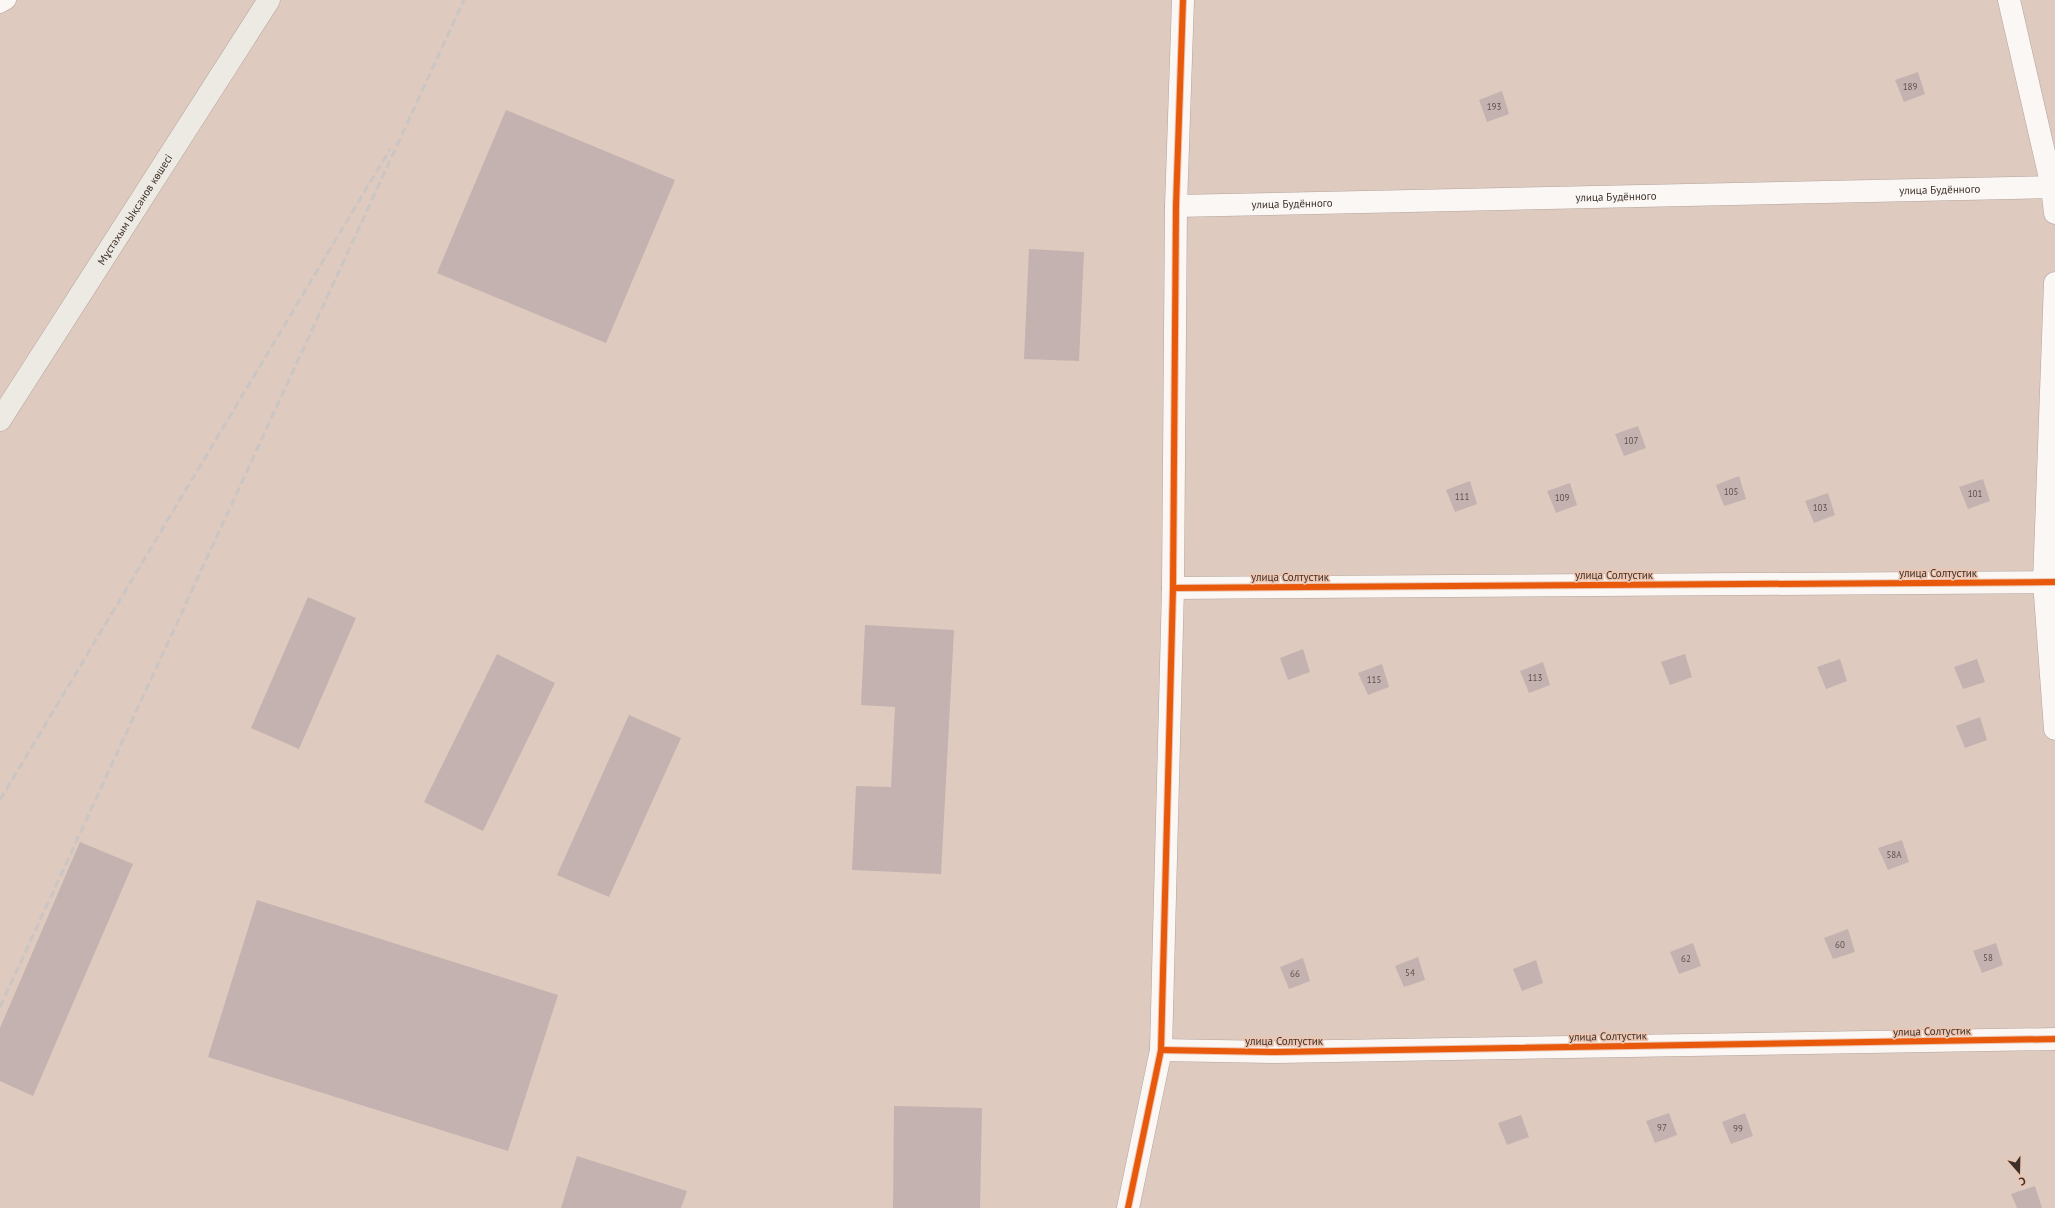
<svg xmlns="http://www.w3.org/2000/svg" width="2055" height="1208" viewBox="0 0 2055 1208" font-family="'PT Sans',sans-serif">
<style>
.building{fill:#c3b2b0}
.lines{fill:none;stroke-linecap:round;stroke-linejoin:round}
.lane-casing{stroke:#b3a39b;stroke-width:19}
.street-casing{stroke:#b3a39b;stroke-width:23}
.secondary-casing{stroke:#b3a39b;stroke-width:23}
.lane{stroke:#faf7f5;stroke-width:18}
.street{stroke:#faf7f5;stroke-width:22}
.secondary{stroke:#edeae4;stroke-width:22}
.rail{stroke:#cbc6c3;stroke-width:3;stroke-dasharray:8 4;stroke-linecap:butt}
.cycleway-casing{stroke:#ecc6b2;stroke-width:8}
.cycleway{stroke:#e8590c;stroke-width:6}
.labels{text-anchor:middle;stroke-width:3.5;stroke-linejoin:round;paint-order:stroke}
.number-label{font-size:9px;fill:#5f504a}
.street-label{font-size:11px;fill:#3e3028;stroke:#ecc6b2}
</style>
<rect width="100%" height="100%" fill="#dfcabf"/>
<g class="building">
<path d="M1918,72L1925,94L1904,102L1895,80Z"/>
<path d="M1502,91L1509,114L1487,122L1479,100Z"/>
<path d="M506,110L675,180L606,343L437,273Z"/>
<path d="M1029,249L1084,252L1079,361L1024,359Z"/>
<path d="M1638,426L1646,448L1624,456L1615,434Z"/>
<path d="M1739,476L1746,499L1724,506L1716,485Z"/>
<path d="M1983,479L1990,501L1968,509L1959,487Z"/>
<path d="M1470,481L1477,504L1455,512L1446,490Z"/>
<path d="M1570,483L1577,505L1556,513L1547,491Z"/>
<path d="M1828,493L1835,515L1814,523L1805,501Z"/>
<path d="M308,597L356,618L299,749L251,728Z"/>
<path d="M865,625L954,630L941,874L852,870L856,786L891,787L895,707L861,705Z"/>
<path d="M1303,649L1310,672L1288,680L1280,658Z"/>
<path d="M497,654L555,683L483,831L424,802Z"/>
<path d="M1685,654L1692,677L1670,685L1661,662Z"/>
<path d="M1840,659L1847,681L1826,689L1817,667Z"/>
<path d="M1977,659L1985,682L1963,689L1954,667Z"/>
<path d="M1543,662L1550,685L1529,693L1520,671Z"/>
<path d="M1382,664L1389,687L1368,695L1358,673Z"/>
<path d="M629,715L681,738L609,897L557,875Z"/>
<path d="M1980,717L1987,740L1965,748L1956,726Z"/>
<path d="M1902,840L1909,862L1888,870L1878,848Z"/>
<path d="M80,842L133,864L33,1096L0,1081V1028Z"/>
<path d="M257,900L558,995L508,1151L208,1057Z"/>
<path d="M1848,929L1855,952L1833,959L1824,938Z"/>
<path d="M1693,943L1701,966L1679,974L1670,952Z"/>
<path d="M1996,943L2003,965L1982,973L1973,951Z"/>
<path d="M1418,957L1425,980L1404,987L1395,966Z"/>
<path d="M1303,958L1310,981L1289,989L1280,967Z"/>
<path d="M1536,960L1543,983L1522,991L1513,969Z"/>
<path d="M894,1106L982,1108L980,1208H893Z"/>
<path d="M1669,1113L1677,1135L1655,1143L1646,1121Z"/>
<path d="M1745,1113L1753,1136L1731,1144L1722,1122Z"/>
<path d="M1521,1115L1529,1137L1507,1145L1498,1123Z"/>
<path d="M577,1156L687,1191L681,1208H561Z"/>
<path d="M2035,1186L2042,1208H2017L2011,1194Z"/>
</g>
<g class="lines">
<defs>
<path id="lane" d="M0,4L7,0"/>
<g id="street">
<path d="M2009,0L2052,187L2055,213"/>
<path id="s1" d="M1176,206L2055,187"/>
<path d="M2055,283L2044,582L2055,729"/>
<path d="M1173,588L2055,582"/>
<path d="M1161,1050L1276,1052L2055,1039"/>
<path d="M1128,1208L1161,1050L1173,588L1176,206L1183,0"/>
</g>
<g id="secondary">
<path id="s2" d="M0,420L269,0"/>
</g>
</defs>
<use href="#lane" class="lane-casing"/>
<use href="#street" class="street-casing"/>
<use href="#secondary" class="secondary-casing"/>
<use href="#lane" class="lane"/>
<use href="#street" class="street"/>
<use href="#secondary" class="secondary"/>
<g class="rail">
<path d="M0,800L390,149"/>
<path d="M0,1007L464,0"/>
</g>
<defs>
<g id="cycleway">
<path d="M1173,588L2055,582"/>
<path d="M1161,1050L1276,1052L2055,1039"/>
<path d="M1128,1208L1161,1050L1173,588L1176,206L1183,0"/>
</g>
</defs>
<use href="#cycleway" class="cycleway-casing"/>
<use href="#cycleway" class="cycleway"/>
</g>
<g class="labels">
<g class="number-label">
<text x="1910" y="90">189</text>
<text x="1494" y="110">193</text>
<text x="1631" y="444">107</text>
<text x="1731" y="495">105</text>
<text x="1975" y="497">101</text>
<text x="1462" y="500">111</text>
<text x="1562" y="501">109</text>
<text x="1820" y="511">103</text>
<text x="1535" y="681">113</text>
<text x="1374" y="683">115</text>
<text x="1894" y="858">58А</text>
<text x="1840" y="948">60</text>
<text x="1988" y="961">58</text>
<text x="1686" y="962">62</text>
<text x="1410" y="976">54</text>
<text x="1295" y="977">66</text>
<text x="1662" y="1131">97</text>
<text x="1738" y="1132">99</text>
</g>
<g class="street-label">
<text dy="4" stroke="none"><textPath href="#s1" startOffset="764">улица Будённого</textPath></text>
<text dy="4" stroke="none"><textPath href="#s1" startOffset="440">улица Будённого</textPath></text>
<text dy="4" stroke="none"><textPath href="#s1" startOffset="116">улица Будённого</textPath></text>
<text dy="4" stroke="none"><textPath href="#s2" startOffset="250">Мұстахым Ықсанов көшесі</textPath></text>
<text x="1938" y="577">улица Солтустик</text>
<text x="1614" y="579">улица Солтустик</text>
<text x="1290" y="581">улица Солтустик</text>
<text transform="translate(1932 1031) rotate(-1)" y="4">улица Солтустик</text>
<text transform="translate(1608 1036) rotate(-1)" y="4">улица Солтустик</text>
<text x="1284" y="1045">улица Солтустик</text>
</g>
</g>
<g transform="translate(2019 1172) rotate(160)" stroke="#ecc6b2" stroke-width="3" paint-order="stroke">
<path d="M0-3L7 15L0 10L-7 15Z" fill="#3e3028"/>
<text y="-6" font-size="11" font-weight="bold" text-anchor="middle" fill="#3e3028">С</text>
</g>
</svg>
